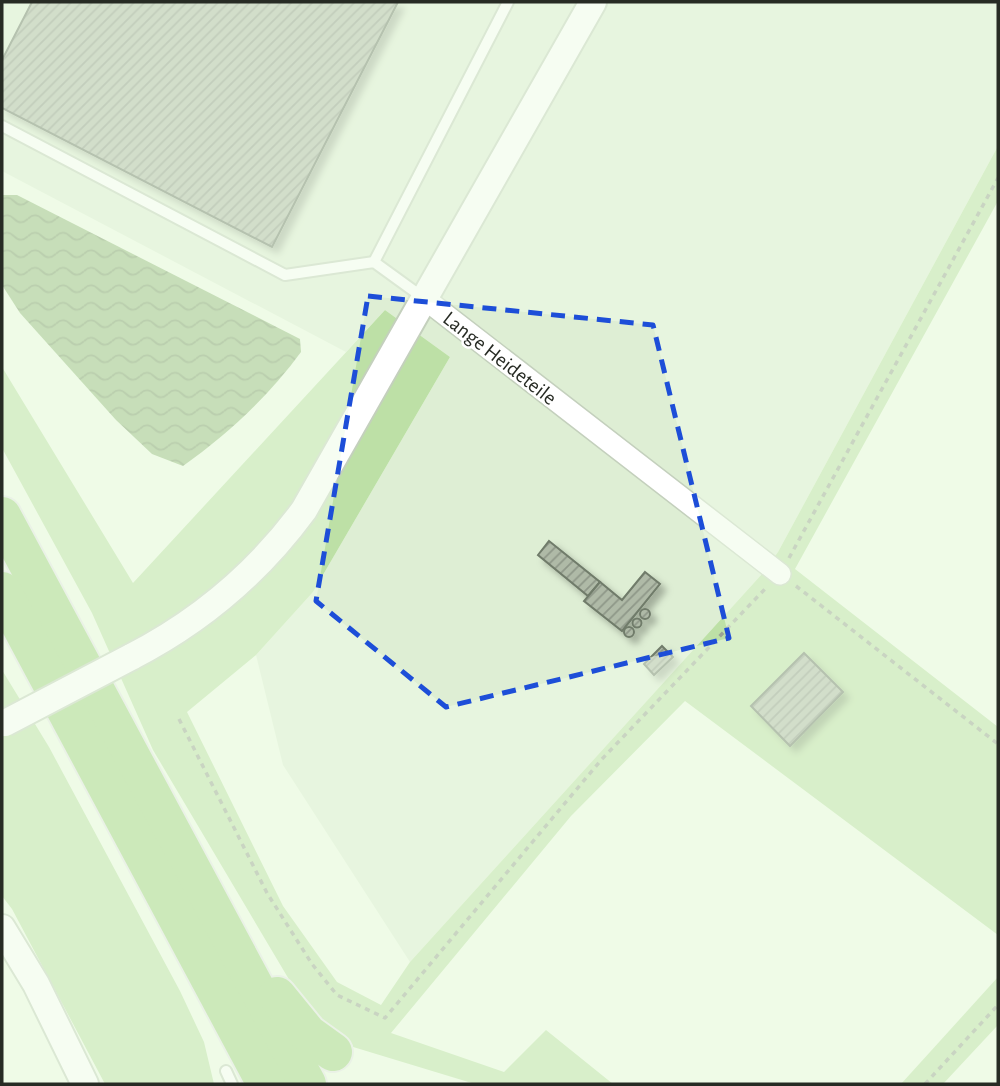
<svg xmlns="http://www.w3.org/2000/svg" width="1000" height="1086" viewBox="0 0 1000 1086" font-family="'Alegreya Sans',sans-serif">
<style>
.built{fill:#deeed4}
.green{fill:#bde0a6}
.water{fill:url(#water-waves)}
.building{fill:url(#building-hatch);stroke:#707b6a;stroke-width:2;filter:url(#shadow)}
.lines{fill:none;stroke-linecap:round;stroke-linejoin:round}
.service-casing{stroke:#c4d0bd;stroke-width:14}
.minor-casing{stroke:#c4d0bd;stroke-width:24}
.tertiary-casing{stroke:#c4d0bd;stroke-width:30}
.motorway-casing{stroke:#e5e6e5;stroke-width:42}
.path{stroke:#9ba495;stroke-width:3.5;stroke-dasharray:5 5;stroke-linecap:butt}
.service{stroke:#fff;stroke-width:10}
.minor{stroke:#fff;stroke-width:21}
.tertiary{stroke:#fff;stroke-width:26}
.motorway{stroke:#a3d284;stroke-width:38}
.tertiary-bridge-casing{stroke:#c4d0bd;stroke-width:30;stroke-linecap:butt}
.tertiary-bridge{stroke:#fff;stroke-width:26}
.marked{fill:none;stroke:#1d4ed8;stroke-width:5;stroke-dasharray:14 9;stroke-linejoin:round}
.labels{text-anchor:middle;stroke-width:5;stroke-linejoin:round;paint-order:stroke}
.street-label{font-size:21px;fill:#272b24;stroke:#fff}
</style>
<defs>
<pattern id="water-waves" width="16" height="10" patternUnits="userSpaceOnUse" patternTransform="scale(1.75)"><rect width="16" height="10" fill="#97bb80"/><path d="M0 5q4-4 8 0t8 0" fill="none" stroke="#7b9869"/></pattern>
<pattern id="building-hatch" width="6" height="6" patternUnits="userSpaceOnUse" patternTransform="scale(1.75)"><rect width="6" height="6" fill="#afbaa7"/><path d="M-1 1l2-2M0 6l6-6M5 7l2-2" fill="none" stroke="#8e9788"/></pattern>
<filter id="shadow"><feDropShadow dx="6" dy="6" stdDeviation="3.5" flood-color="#0004"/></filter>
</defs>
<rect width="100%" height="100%" fill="#effbe7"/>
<path class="built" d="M2,2H998V146L778,552L762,574L410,962L283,765L256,655L313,592L450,357L385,310L346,352L2,171Z"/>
<g class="green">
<path d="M998,146V201L795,569L998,727V935L685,701L571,816L391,1033L504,1072L546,1030L613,1084H475L340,1043L300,998L153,750L92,613L2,448V367L133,583L385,310L450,357L313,592L256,655L187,712L283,906L337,982L381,1005L410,962L762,574L778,552Z"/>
<path d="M2,670L49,747L180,991L204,1042L214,1084H105L12,909L2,896Z"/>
<path d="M998,977V1025L943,1084H901Z"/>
</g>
<path class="water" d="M2,195H17L300,339L301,352C269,396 227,435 183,466L152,454L116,420L20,313L2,285Z"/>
<g class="building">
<path d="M32,2H398L272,247L2,108V60Z"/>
<path d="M549,541L600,582L588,596L538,555Z"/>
<path d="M645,572L660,584L622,631L584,601L600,582L622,600Z"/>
<circle cx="645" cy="614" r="5"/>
<circle cx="637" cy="623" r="4.5"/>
<circle cx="629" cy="632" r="5"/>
<path d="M662,646L673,657L654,675L644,664Z"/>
<path d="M804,653L843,692L790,746L751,706Z"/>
</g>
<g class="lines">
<defs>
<g id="service">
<path d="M2,126L285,275L374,262L425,299"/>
<path d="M374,262L508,2"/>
<path d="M226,1071L232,1084"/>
</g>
<path id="minor" d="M425,299L780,574"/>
<g id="tertiary">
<path d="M131,657C201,621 257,574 304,510L593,2"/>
<path d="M2,928L36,984L85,1084"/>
</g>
<g id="motorway">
<path d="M2,516L307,1084"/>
<path d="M2,591L266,1084"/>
<path d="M277,996L308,1034L333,1052"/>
</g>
</defs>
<use href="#service" class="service-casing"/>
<use href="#minor" class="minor-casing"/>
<use href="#tertiary" class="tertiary-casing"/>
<use href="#motorway" class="motorway-casing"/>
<g class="path">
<path d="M789,558L998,178"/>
<path d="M796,586L998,744"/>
<path d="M179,719L267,893L312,964L337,995L385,1018L602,759L765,589"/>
<path d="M925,1084L998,1005"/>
</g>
<use href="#service" class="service"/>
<use href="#minor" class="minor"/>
<use href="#tertiary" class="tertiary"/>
<use href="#motorway" class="motorway"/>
<defs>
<path id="tertiary-bridge" d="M5,723L131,657"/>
</defs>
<use href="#tertiary-bridge" class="tertiary-bridge-casing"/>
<use href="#tertiary-bridge" class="tertiary-bridge"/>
</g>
<path d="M0 0H1000V1086H0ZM368,296L653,325L729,638L446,707L316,601Z" fill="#effbe7" fill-opacity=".55" fill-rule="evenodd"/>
<path class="marked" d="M368,296L653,325L729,638L446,707L316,601Z"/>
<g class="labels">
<g class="street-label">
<text transform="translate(500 358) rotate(38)" y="7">Lange Heideteile</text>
</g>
</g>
<rect width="1000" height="1086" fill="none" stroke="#272b24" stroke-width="7"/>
</svg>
